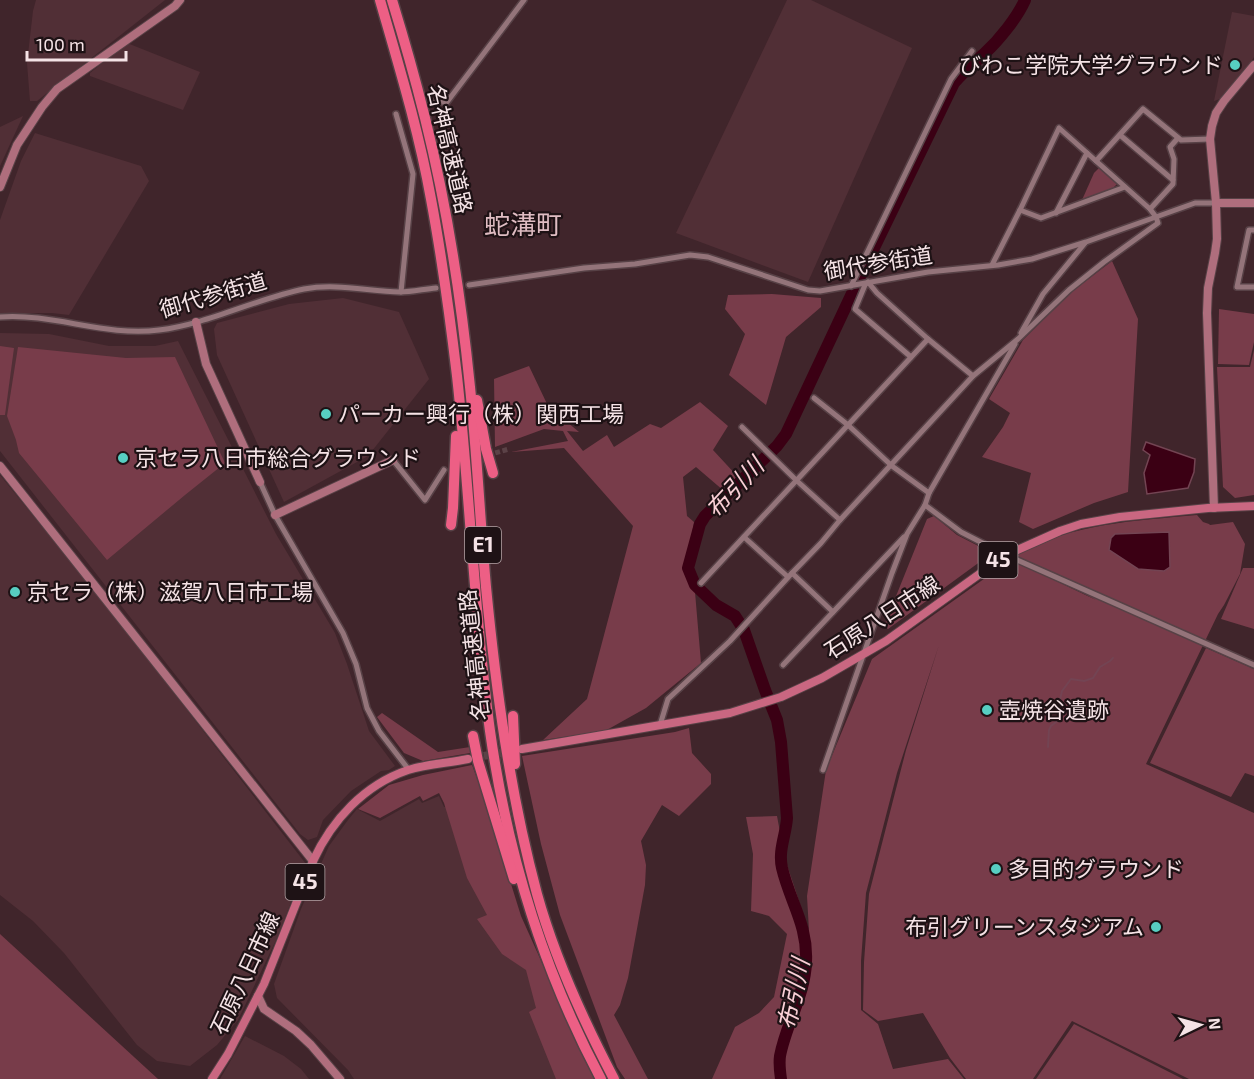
<svg xmlns="http://www.w3.org/2000/svg" width="1254" height="1079" viewBox="0 0 1254 1079" font-family="'Exo 2','Noto Sans JP',sans-serif">
<style>
.built{fill:#512f36}
.green{fill:#783c4a}
.water{fill:#3b0014;stroke:#734453;stroke-width:1.5}
.lines{fill:none;stroke-linecap:round;stroke-linejoin:round}
.stream{stroke:#734453;stroke-width:2}
.river{stroke:#3b0014;stroke-width:12}
.street-tunnel{stroke:#5b4247;stroke-width:5;stroke-dasharray:5 2.5;stroke-linecap:butt}
.primary-tunnel{stroke:#5b4247;stroke-width:8;stroke-dasharray:8 4;stroke-linecap:butt}
.street-casing{stroke:#574146;stroke-width:8}
.secondary-casing{stroke:#574146;stroke-width:10}
.primary-casing{stroke:#574146;stroke-width:10}
.highway-casing{stroke:#574146;stroke-width:13}
.street{stroke:#94747a;stroke-width:5}
.secondary{stroke:#af6e7d;stroke-width:8}
.primary{stroke:#c96781;stroke-width:8}
.highway{stroke:#ed5f85;stroke-width:10}
.poi-dot{fill:#57cec2;stroke:#1e1215;stroke-width:2}
.labels{text-anchor:middle;stroke-width:4.5;stroke-linejoin:round;paint-order:stroke}
.shield{fill:#1e1215;stroke:#b4a4a7;stroke-width:1.5}
.shield-label{font-size:21px;font-weight:bold;fill:#f5e3e6}
.poi-label{font-size:22px;fill:#f5e3e6;stroke:#1e1215;text-anchor:start}
.street-label{font-size:22px;fill:#f5e3e6;stroke:#1e1215}
.water-label{font-size:24px;font-style:italic;fill:#fbd0d7;stroke:#1e1215}
.quarter-label{font-size:26px;fill:#dfbcc2;stroke:#1e1215}
</style>
<rect width="100%" height="100%" fill="#40252b"/>
<g class="built">
<path d="M36,0H165L37,101H30L27,63L33,11Z"/>
<path d="M787,0H811L912,48L808,282L676,233Z"/>
<path d="M1232,12L1254,16V57L1244,73L1220,99L1214,101Z"/>
<path d="M127,43L200,72L183,110L90,76V73Z"/>
<path d="M23,116L0,166V127Z"/>
<path d="M35,133L141,166L149,181L69,315L52,313H0V220L21,161Z"/>
<path d="M343,298L399,312L429,379L368,456L284,502L217,355L214,329L217,323L289,304Z"/>
<path d="M0,333L49,334L109,346H155L178,341L276,534L335,633L347,664L369,731L395,766L389,770L381,771L351,791L323,820L317,837L308,840L300,834L0,451Z"/>
<path d="M0,475L109,609L306,864L277,938L238,1020L217,1045L190,1066L157,1061L137,1045L64,953L33,921L0,895Z"/>
<path d="M439,796L444,807L466,797L581,1079H354L348,1070L277,998L274,984L301,909L329,846L348,820L357,809L380,821L419,799L422,803Z"/>
<path d="M245,1036L284,1056L301,1069L309,1079H220Z"/>
</g>
<g class="green">
<path d="M1099,168L1117,184L1113,188L1082,200L1094,173Z"/>
<path d="M1112,261L1138,319L1128,492L1094,503L1033,529L1019,522L1031,473L982,457L1003,427L1010,413L989,399L1023,340L1070,293Z"/>
<path d="M772,294L821,298V307L786,337L766,405L729,375L745,334L725,309L728,295Z"/>
<path d="M1219,309L1254,314V342L1249,365L1218,364Z"/>
<path d="M0,346L14,348L5,415H0Z"/>
<path d="M18,347L126,358L175,357L225,463L185,495L107,560L19,453L16,440L7,416Z"/>
<path d="M1254,350V495L1235,498L1223,487L1217,367H1250Z"/>
<path d="M529,366L548,406L579,432L567,431L583,451L607,435L614,447L650,424L661,428L700,402L728,426L713,450L738,477L724,491L696,467L683,477L687,516L694,522L685,575L695,592L701,663L646,708L605,731L543,740L587,699L633,526L564,448L511,452L568,441L563,431L544,429L495,447L494,379Z"/>
<path d="M1197,515L1203,522L1209,524L1210,525L1233,522L1245,544L1240,574L1224,605L1218,614L1146,764L1254,813V1079H1189L1072,1021L1033,1079H966L950,1058L923,1013L878,1021L863,1010L864,962L869,894L906,750L939,645L897,773L866,893L861,961V1010L878,1024L893,1069L948,1059L964,1079H712L735,1027L759,1013L774,997L787,934L769,916L751,911L753,854L746,817L777,816L785,859L809,931L807,896L826,770L872,659L995,571L1008,558L1096,600L1015,556C1070,523 1135,521 1197,515Z"/>
<path d="M934,516L957,535L992,553L888,629L884,626L927,519Z"/>
<path d="M1243,568H1254V629L1221,619Z"/>
<path d="M1206,648L1254,669V776L1245,773L1231,797L1150,763Z"/>
<path d="M382,713L438,752L470,747V753L423,761L404,753L377,717Z"/>
<path d="M689,728L692,753L711,774V784L679,816L662,805L641,841L646,865L645,885L628,978L620,1005L614,1015L648,1079H625L617,1067L560,915L541,844L522,756L675,732Z"/>
<path d="M472,765L483,794L521,916L594,1079H556L529,1012L536,1008L526,970L502,954L477,919L487,915L467,878L444,803L439,793L423,801L420,796L380,818L358,809L389,785L423,775Z"/>
<path d="M0,934L158,1079H0Z"/>
<path d="M1074,1024L1183,1079H1036Z"/>
</g>
<g class="water">
<path d="M1146,442L1195,459L1194,472L1188,488L1147,494L1144,473L1150,455L1143,450Z"/>
<path d="M1169,532L1170,567L1164,571L1138,569L1109,550L1111,538L1115,534Z"/>
</g>
<g class="lines">
<path class="stream" d="M1048,747L1049,730L1051,726L1060,719L1063,712L1059,704L1062,691L1071,679L1084,681L1093,678L1100,667L1110,661L1113,658"/>
<path class="river" d="M781,1079C780,1072 779,1063 780,1056C786,1024 805,995 806,962C808,925 790,902 782,868C778,850 786,835 787,818L781,742L777,720L765,690L744,630L735,616L716,605L695,585L688,568L700,524L705,516L777,446L786,434L855,287L954,83C963,72 974,63 985,53C999,40 1017,18 1025,0"/>
<g class="street-tunnel">
<path d="M436,288L469,285"/>
<path d="M488,455L509,449"/>
</g>
<path class="primary-tunnel" d="M472,758L512,751"/>
<defs>
<g id="street">
<path d="M435,102H447L524,0"/>
<path d="M396,114L413,174L401,292"/>
<path d="M1120,135L1173,180"/>
<path d="M1096,161L1143,109L1181,140L1210,139"/>
<path d="M1150,209L1173,184L1174,159L1170,147L1178,138"/>
<path d="M1020,210L1041,218L1125,187"/>
<path d="M1056,213L1087,153"/>
<path d="M1254,230H1249L1237,287H1254"/>
<path d="M469,285L584,268L635,264L690,255L708,257L808,290L820,291L928,272L998,265L1032,259L1086,242L1195,203H1216"/>
<path d="M851,286L951,79L972,51"/>
<path d="M0,317C54,313 105,337 159,330C208,324 255,299 304,289C336,283 367,291 400,292C412,292 424,289 436,288"/>
<path d="M1021,333L1043,294L1085,243"/>
<path d="M911,357L855,309L865,285L868,282L877,293L928,339L973,376"/>
<path d="M814,398L848,425L892,466L929,493"/>
<path d="M742,427L796,480L840,520"/>
<path d="M393,460L425,500L444,470"/>
<path d="M260,482L275,515L343,633L356,664L367,708L379,731L409,770"/>
<path d="M925,505L961,532L1006,555L1254,665"/>
<path d="M744,537L788,577"/>
<path d="M792,573L833,612"/>
<path d="M701,583L928,339"/>
<path d="M783,665L904,537"/>
<path d="M660,725L668,699L730,641L792,573L821,543L840,520L973,376L1018,339L1069,290L1104,262L1158,223L1156,217L1150,209L1059,128L1020,210L992,265"/>
<path d="M823,770L892,573L907,534L925,505L929,493L1015,344"/>
</g>
<g id="secondary">
<path d="M0,187L17,145L42,107L57,89L175,6L180,0"/>
<path d="M1216,203H1254"/>
<path d="M196,322L206,364L260,482"/>
<path d="M0,466L313,861"/>
<path d="M1214,508L1207,313L1208,288L1215,253L1217,239L1216,203L1210,139L1212,126L1216,113L1224,101L1254,65"/>
<path d="M275,515L393,460"/>
<path d="M258,996L264,1009L296,1031L311,1045L340,1079"/>
</g>
<g id="primary">
<path d="M522,749L730,713L781,697L822,678L886,641L1006,555L1060,531L1081,524L1120,517L1208,508L1254,506"/>
<path d="M212,1079L228,1054L264,984L313,861C332,820 364,785 408,770C427,764 449,763 468,759"/>
</g>
<g id="highway">
<path d="M380,0C399,66 419,132 431,199C442,258 450,317 457,376C470,494 474,613 490,731C507,852 543,970 601,1079"/>
<path d="M392,0C404,39 415,78 425,118C447,206 461,297 470,387C477,454 480,520 486,587C496,690 510,794 537,894C555,959 583,1020 614,1079"/>
<path d="M477,400L486,449L493,473"/>
<path d="M451,525L453,508L456,436"/>
<path d="M513,716L515,764"/>
<path d="M473,736L478,761L514,879"/>
</g>
</defs>
<use href="#street" class="street-casing"/>
<use href="#secondary" class="secondary-casing"/>
<use href="#primary" class="primary-casing"/>
<use href="#highway" class="highway-casing"/>
<use href="#street" class="street"/>
<use href="#secondary" class="secondary"/>
<use href="#primary" class="primary"/>
<use href="#highway" class="highway"/>
</g>
<g class="poi-dot">
<circle cx="1235" cy="65" r="6"/>
<circle cx="326" cy="414" r="6"/>
<circle cx="123" cy="458" r="6"/>
<circle cx="15" cy="592" r="6"/>
<circle cx="987" cy="710" r="6"/>
<circle cx="996" cy="869" r="6"/>
<circle cx="1156" cy="927" r="6"/>
</g>
<g class="labels">
<g class="shield">
<rect x="465" y="527" width="36" height="36" rx="4.5"/>
<rect x="978.5" y="542" width="39" height="36" rx="4.5"/>
<rect x="285.5" y="864" width="39" height="36" rx="4.5"/>
</g>
<g class="shield-label">
<text x="483" y="552">E1</text>
<text x="998" y="567">45</text>
<text x="305" y="889">45</text>
</g>
<g class="poi-label">
<text x="1223" y="73" text-anchor="end">びわこ学院大学グラウンド</text>
<text x="338" y="422">パーカー興行（株）関西工場</text>
<text x="135" y="466">京セラ八日市総合グラウンド</text>
<text x="27" y="600">京セラ（株）滋賀八日市工場</text>
<text x="999" y="718">壺焼谷遺跡</text>
<text x="1008" y="877">多目的グラウンド</text>
<text x="1144" y="935" text-anchor="end">布引グリーンスタジアム</text>
</g>
<g class="street-label">
<text transform="translate(450 149) rotate(77)" y="8">名神高速道路</text>
<text transform="translate(878 263) rotate(-9)" y="8">御代参街道</text>
<text transform="translate(213 295) rotate(-16)" y="8">御代参街道</text>
<text transform="translate(882 617) rotate(-33)" y="8">石原八日市線</text>
<text transform="translate(474 655) rotate(-96)" y="8">名神高速道路</text>
<text transform="translate(245 973) rotate(-65)" y="8">石原八日市線</text>
</g>
<g class="water-label">
<text transform="translate(735 488) rotate(-47)" y="8">布引川</text>
<text transform="translate(794 994) rotate(-78)" y="8">布引川</text>
</g>
<g class="quarter-label">
<text x="523" y="234">蛇溝町</text>
</g>
</g>
<g transform="translate(1200 1025) rotate(85)" stroke="#1e1215" stroke-width="4.5" paint-order="stroke">
<path d="M0-4.5L10 22L0 15L-10 22Z" fill="#f5e3e6"/>
<text y="-9" font-size="16" font-weight="bold" text-anchor="middle" fill="#f5e3e6">N</text>
</g>
<path d="M27 51v9h99v-9" fill="none" stroke="#f5e3e6" stroke-width="3"/>
<text x="36" y="51" font-size="18" fill="#f5e3e6" stroke="#1e1215" stroke-width="4.5" paint-order="stroke">100 m</text>
</svg>
